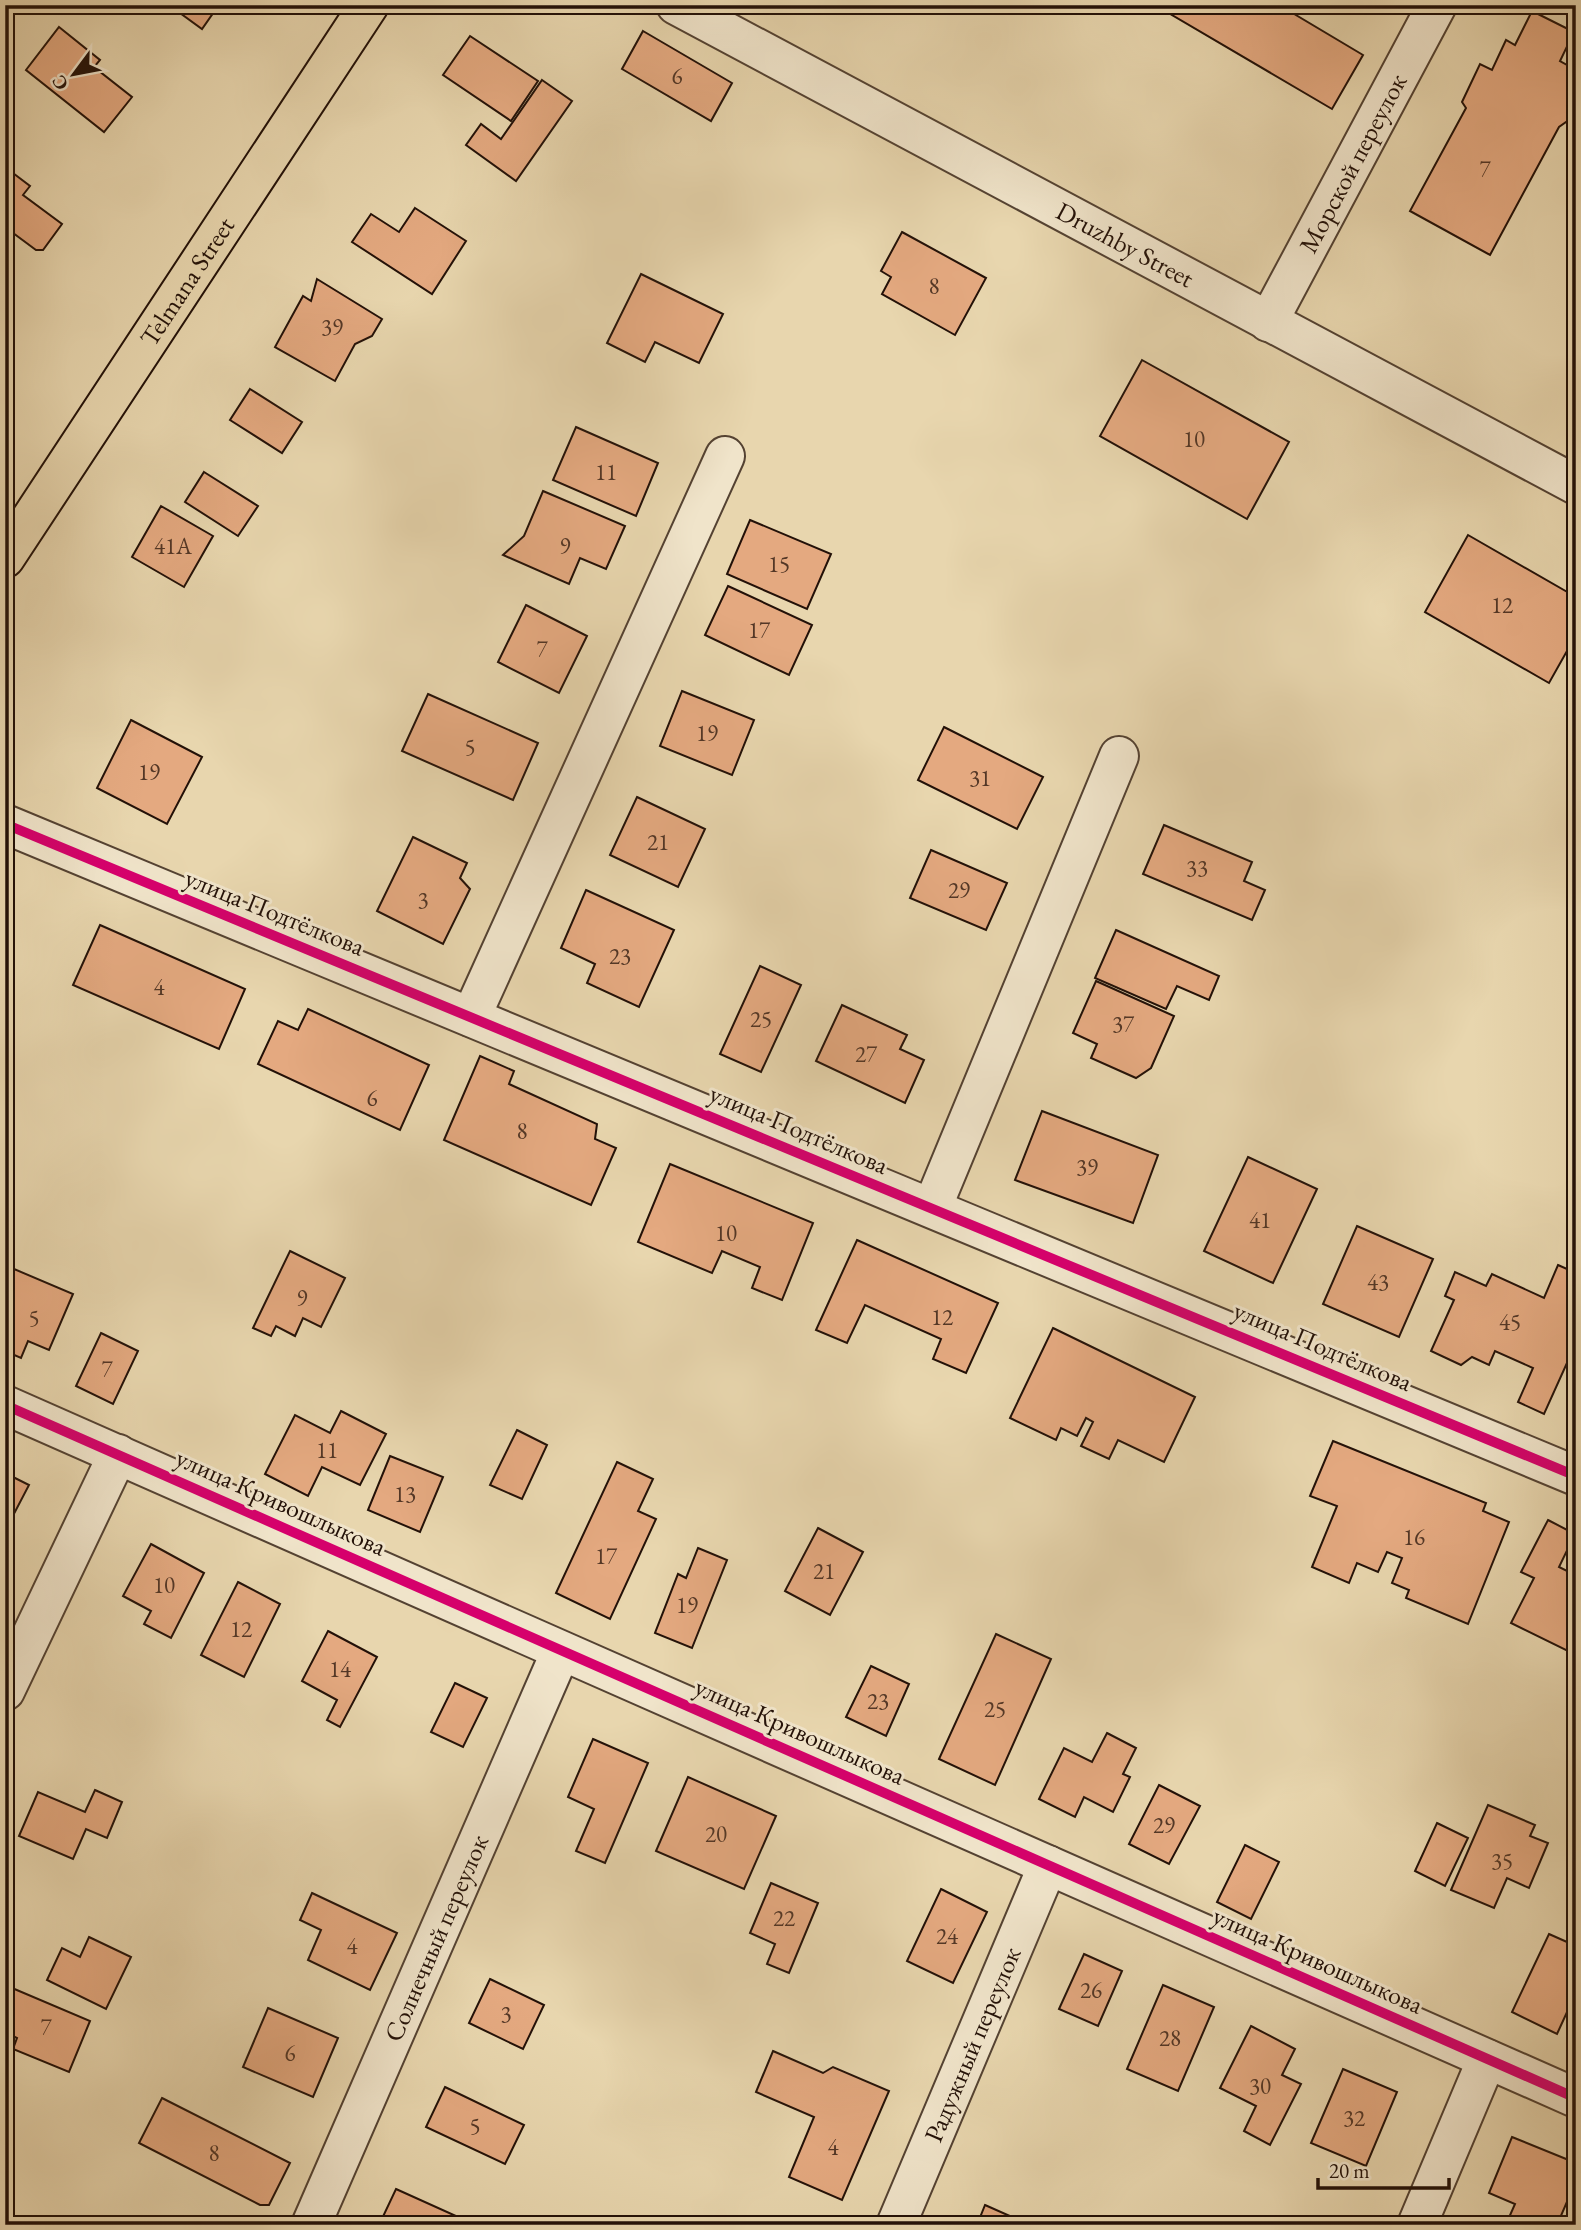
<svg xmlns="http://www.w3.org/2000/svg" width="1581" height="2230" viewBox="0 0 1581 2230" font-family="'EB Garamond',serif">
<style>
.building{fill:#e4a980;stroke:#231108;stroke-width:2}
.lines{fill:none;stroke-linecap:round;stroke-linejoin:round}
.minor-casing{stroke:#544232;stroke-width:42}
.major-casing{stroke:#231108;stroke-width:42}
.minor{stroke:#f0e4ca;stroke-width:38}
.major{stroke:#e8d6ae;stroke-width:38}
.cycleway-casing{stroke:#f0e4ca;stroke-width:15}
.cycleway{stroke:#d6006c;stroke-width:10}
.labels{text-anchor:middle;stroke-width:6;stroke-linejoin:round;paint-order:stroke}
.number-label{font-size:23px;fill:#533726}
.street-label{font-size:26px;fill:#231108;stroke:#f0e4ca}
</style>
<rect width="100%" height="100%" fill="#e8d6ae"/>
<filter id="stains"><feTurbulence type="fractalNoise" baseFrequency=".00286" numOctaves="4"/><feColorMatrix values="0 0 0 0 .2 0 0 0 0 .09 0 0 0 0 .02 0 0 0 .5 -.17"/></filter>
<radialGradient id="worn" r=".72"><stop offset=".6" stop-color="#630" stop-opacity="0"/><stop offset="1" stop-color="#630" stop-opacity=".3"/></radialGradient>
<g class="building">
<path d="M169,5H217L218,6L202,29Z"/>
<path d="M1155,5H1279L1363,55L1332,109Z"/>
<path d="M1532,11L1574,32L1560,61L1576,70V115L1559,127L1490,255L1410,211L1466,108L1462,102L1480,64L1492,70L1506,40L1515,45Z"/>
<path d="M59,27L100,60L94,67L132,97L104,132L26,70Z"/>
<path d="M643,31L732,83L711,121L622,69Z"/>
<path d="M470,36L538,81L511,121L443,75Z"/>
<path d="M542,80L572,101L516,181L466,145L481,124L501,139Z"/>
<path d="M5,167L30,186L23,195L62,224L43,250H36L5,227Z"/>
<path d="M415,208L466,241L432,294L352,242L371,214L399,232Z"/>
<path d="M902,232L986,278L955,335L882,294L891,277L881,271Z"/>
<path d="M641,274L723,314L699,363L655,342L645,362L607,343Z"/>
<path d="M317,279L382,319L372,336L355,344L335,381L275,347L303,296L311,301Z"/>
<path d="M1142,360L1289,442L1247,519L1100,436Z"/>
<path d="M250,389L302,422L282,453L230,420Z"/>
<path d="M576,427L658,463L636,516L553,480Z"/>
<path d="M204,472L258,506L238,536L185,502Z"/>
<path d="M543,491L625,526L606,569L580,558L569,584L503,555L524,536Z"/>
<path d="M161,506L213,536L184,587L132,557Z"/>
<path d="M750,520L831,554L807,609L727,574Z"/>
<path d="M1468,535L1576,597V635L1549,683L1425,612Z"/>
<path d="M728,586L812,625L789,675L705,635Z"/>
<path d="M526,605L587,636L559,693L498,662Z"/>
<path d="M682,691L754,720L732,775L660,746Z"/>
<path d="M428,694L538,743L513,800L402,751Z"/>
<path d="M131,720L202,757L167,824L97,788Z"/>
<path d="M944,727L1043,777L1017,829L918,780Z"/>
<path d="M637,797L705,829L678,887L610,855Z"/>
<path d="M1164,825L1252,862L1244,881L1265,890L1252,920L1143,874Z"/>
<path d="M413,837L467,863L460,878L470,889L443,944L377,911Z"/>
<path d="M931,850L1007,883L986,930L910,898Z"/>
<path d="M586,890L674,930L639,1007L587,983L595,964L561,948Z"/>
<path d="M100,925L245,989L219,1049L73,985Z"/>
<path d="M1116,930L1219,976L1209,1000L1177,986L1166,1009L1095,978Z"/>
<path d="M760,966L801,985L761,1072L720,1054Z"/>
<path d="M1096,981L1174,1016L1151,1068L1136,1078L1091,1058L1097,1044L1073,1033Z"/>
<path d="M842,1005L907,1035L900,1049L924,1060L905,1103L816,1061Z"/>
<path d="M308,1009L429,1065L400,1130L258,1064L278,1021L298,1030Z"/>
<path d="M480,1056L514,1071L509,1084L597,1124L595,1139L616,1148L591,1205L444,1140Z"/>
<path d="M1042,1111L1158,1155L1133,1223L1015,1180Z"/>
<path d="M1248,1157L1317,1189L1273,1283L1204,1251Z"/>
<path d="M670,1164L813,1223L782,1300L752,1288L760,1267L722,1251L712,1273L638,1242Z"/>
<path d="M1357,1226L1433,1259L1399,1337L1323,1304Z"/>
<path d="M857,1240L998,1303L966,1373L933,1359L941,1339L865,1305L847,1343L816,1330Z"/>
<path d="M290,1251L345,1278L321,1327L303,1318L295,1336L276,1326L271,1336L253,1328Z"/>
<path d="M1558,1265L1576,1273V1343L1544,1414L1518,1402L1533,1368L1495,1351L1489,1365L1472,1357L1461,1365L1431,1351L1454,1300L1445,1296L1455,1272L1486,1286L1492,1274L1544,1298Z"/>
<path d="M14,1269L73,1294L49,1350L28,1341L21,1358L5,1351V1287Z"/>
<path d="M1053,1328L1195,1397L1164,1462L1118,1440L1109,1459L1081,1446L1093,1422L1086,1418L1077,1436L1061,1428L1056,1440L1010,1418Z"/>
<path d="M101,1333L138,1351L113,1404L76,1386Z"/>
<path d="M341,1411L386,1434L360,1485L322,1467L308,1496L265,1474L295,1415L330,1433Z"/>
<path d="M517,1430L547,1445L522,1499L490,1485Z"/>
<path d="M1333,1441L1486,1503L1483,1511L1509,1522L1468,1624L1406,1598L1409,1590L1392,1583L1402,1558L1387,1552L1378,1572L1357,1563L1349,1583L1312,1567L1337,1506L1310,1496Z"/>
<path d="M390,1456L443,1477L420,1532L368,1510Z"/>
<path d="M617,1462L653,1479L638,1511L656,1519L610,1619L556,1593Z"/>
<path d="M5,1473L29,1485L5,1531Z"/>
<path d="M1548,1520L1575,1534L1559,1567L1571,1573L1576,1563V1655L1511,1623L1534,1578L1521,1572Z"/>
<path d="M818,1528L863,1552L830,1615L785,1591Z"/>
<path d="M151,1544L204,1573L171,1638L144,1624L151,1611L123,1596Z"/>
<path d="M698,1548L727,1560L692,1648L655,1633L678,1574L686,1578Z"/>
<path d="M238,1582L280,1604L244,1677L201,1655Z"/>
<path d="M328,1631L377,1657L340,1727L327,1720L337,1700L302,1681Z"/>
<path d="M996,1634L1051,1659L995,1785L939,1759Z"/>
<path d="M871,1666L909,1684L886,1736L846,1717Z"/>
<path d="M455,1683L487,1698L463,1747L431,1732Z"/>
<path d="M1107,1733L1136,1748L1123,1774L1130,1777L1113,1812L1084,1797L1075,1817L1039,1799L1064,1748L1092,1762Z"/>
<path d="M593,1739L648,1763L605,1863L576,1851L594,1809L568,1797Z"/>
<path d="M688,1777L776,1816L744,1889L656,1851Z"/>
<path d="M1159,1785L1200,1806L1169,1864L1129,1844Z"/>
<path d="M95,1790L122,1802L107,1838L86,1829L73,1859L19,1836L38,1792L85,1812Z"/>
<path d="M1488,1805L1535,1825L1530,1836L1548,1843L1529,1888L1507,1878L1494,1908L1451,1890Z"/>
<path d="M1437,1823L1468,1838L1445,1886L1415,1871Z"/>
<path d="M1245,1845L1279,1862L1251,1919L1217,1902Z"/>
<path d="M771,1883L818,1903L789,1973L767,1964L775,1944L750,1933Z"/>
<path d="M941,1889L987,1912L953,1983L907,1961Z"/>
<path d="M312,1893L397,1933L370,1990L308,1960L321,1930L300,1920Z"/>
<path d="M1549,1934L1576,1946V2000L1573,1999L1557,2034L1512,2012Z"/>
<path d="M89,1937L131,1957L106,2009L47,1980L62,1948L80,1957Z"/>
<path d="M1084,1954L1122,1971L1098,2026L1059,2009Z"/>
<path d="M490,1979L544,2005L523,2049L469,2023Z"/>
<path d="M5,1985L90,2021L69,2072L13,2049L17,2038L5,2032Z"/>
<path d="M1163,1985L1214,2007L1178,2091L1127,2069Z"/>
<path d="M268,2008L338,2038L313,2097L243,2067Z"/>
<path d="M1251,2026L1295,2049L1282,2075L1301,2084L1270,2145L1244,2131L1256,2106L1220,2088Z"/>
<path d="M773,2051L823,2073L833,2067L889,2091L842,2200L789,2177L814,2117L756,2092Z"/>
<path d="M1343,2069L1397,2092L1366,2166L1311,2143Z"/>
<path d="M445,2087L524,2125L505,2164L426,2127Z"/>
<path d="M162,2098L290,2163L269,2205H260L139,2143Z"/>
<path d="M1512,2137L1576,2163V2181L1557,2225L1507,2222L1515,2204L1489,2193Z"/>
<path d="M396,2189L456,2216L452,2225H379Z"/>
<path d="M985,2205L1030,2225H977Z"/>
</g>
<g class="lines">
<defs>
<g id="minor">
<path id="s1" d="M676,5L1576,485"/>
<path id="s2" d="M1268,322L1437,5"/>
<path d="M5,824L1576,1476"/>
<path d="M471,1017L725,456"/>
<path d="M932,1208L1119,756"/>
<path d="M5,1405L1576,2098"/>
<path d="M5,1691L118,1454"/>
<path id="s3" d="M311,2225L561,1651"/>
<path id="s4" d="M896,2225L1048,1865"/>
<path d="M1417,2225L1487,2059"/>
</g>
<g id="major">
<path id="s5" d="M5,558L369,5"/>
</g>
</defs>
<use href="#minor" class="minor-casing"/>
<use href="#major" class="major-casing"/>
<use href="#minor" class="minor"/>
<use href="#major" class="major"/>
<defs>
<g id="cycleway">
<path d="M5,824L1576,1476"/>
<path d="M5,1405L1576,2098"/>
</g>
</defs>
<use href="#cycleway" class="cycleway-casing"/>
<use href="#cycleway" class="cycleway"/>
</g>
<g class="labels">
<g class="number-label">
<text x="677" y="84">6</text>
<text x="1485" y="177">7</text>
<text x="934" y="294">8</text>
<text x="332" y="335">39</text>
<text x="1194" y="447">10</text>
<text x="606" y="480">11</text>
<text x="173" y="554">41А</text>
<text x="565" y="554">9</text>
<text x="779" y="572">15</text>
<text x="1502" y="613">12</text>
<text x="759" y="638">17</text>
<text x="542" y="657">7</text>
<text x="707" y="741">19</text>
<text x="470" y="755">5</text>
<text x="149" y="780">19</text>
<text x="980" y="786">31</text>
<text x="658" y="850">21</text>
<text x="1197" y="876">33</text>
<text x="959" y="898">29</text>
<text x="423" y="908">3</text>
<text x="620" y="964">23</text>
<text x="159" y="995">4</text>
<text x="761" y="1027">25</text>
<text x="1123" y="1032">37</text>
<text x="866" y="1062">27</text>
<text x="372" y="1106">6</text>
<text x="522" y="1139">8</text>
<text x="1087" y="1175">39</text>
<text x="1260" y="1228">41</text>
<text x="726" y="1241">10</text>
<text x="1378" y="1290">43</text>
<text x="302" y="1306">9</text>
<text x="942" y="1325">12</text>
<text x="34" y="1326">5</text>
<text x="1510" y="1330">45</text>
<text x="107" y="1377">7</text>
<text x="327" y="1458">11</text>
<text x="405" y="1502">13</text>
<text x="1414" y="1545">16</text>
<text x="606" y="1564">17</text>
<text x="824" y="1579">21</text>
<text x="164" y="1593">10</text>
<text x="687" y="1613">19</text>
<text x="241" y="1637">12</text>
<text x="340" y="1677">14</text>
<text x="878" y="1709">23</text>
<text x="995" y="1717">25</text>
<text x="1164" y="1833">29</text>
<text x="716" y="1842">20</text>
<text x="1502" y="1869">35</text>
<text x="784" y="1926">22</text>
<text x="947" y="1944">24</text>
<text x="352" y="1954">4</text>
<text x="1091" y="1998">26</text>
<text x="506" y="2022">3</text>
<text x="46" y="2035">7</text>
<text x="1170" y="2046">28</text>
<text x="290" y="2061">6</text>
<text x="1260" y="2094">30</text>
<text x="1354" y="2126">32</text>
<text x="475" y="2134">5</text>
<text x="833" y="2155">4</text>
<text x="214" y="2161">8</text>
</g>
<g class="street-label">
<text dy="9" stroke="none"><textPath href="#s2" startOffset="180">Морской переулок</textPath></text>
<text dy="9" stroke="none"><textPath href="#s1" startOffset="509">Druzhby Street</textPath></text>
<text dy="9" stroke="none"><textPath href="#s5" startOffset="331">Telmana Street</textPath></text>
<text transform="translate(275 912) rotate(22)" y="9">улица Подтёлкова</text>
<text transform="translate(799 1129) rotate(23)" y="9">улица Подтёлкова</text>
<text transform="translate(1323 1346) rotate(23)" y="9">улица Подтёлкова</text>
<text transform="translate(281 1502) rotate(24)" y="9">улица Кривошлыкова</text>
<text transform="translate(800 1731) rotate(24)" y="9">улица Кривошлыкова</text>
<text dy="9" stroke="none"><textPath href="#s3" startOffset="313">Солнечный переулок</textPath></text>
<text transform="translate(1318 1960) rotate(24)" y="9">улица Кривошлыкова</text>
<text dy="9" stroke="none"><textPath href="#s4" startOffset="196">Радужный переулок</textPath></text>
</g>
</g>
<rect width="1581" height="2230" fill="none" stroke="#e8d6ae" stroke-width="28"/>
<rect x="7" y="7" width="1567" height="2216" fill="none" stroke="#231108" stroke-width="3.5"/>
<rect x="14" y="14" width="1553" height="2202" fill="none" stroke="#231108" stroke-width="2"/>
<g transform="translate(74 74) rotate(238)" stroke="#f0e4ca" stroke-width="5" paint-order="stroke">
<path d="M0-5L12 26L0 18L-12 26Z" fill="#231108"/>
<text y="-10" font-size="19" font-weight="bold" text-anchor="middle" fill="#231108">С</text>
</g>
<path d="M1318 2178v10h131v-10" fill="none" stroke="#231108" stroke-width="3.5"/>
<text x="1329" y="2178" font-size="21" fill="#231108" stroke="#f0e4ca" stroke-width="5" paint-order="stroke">20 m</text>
<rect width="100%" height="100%" filter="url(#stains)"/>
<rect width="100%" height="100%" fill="url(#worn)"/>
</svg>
